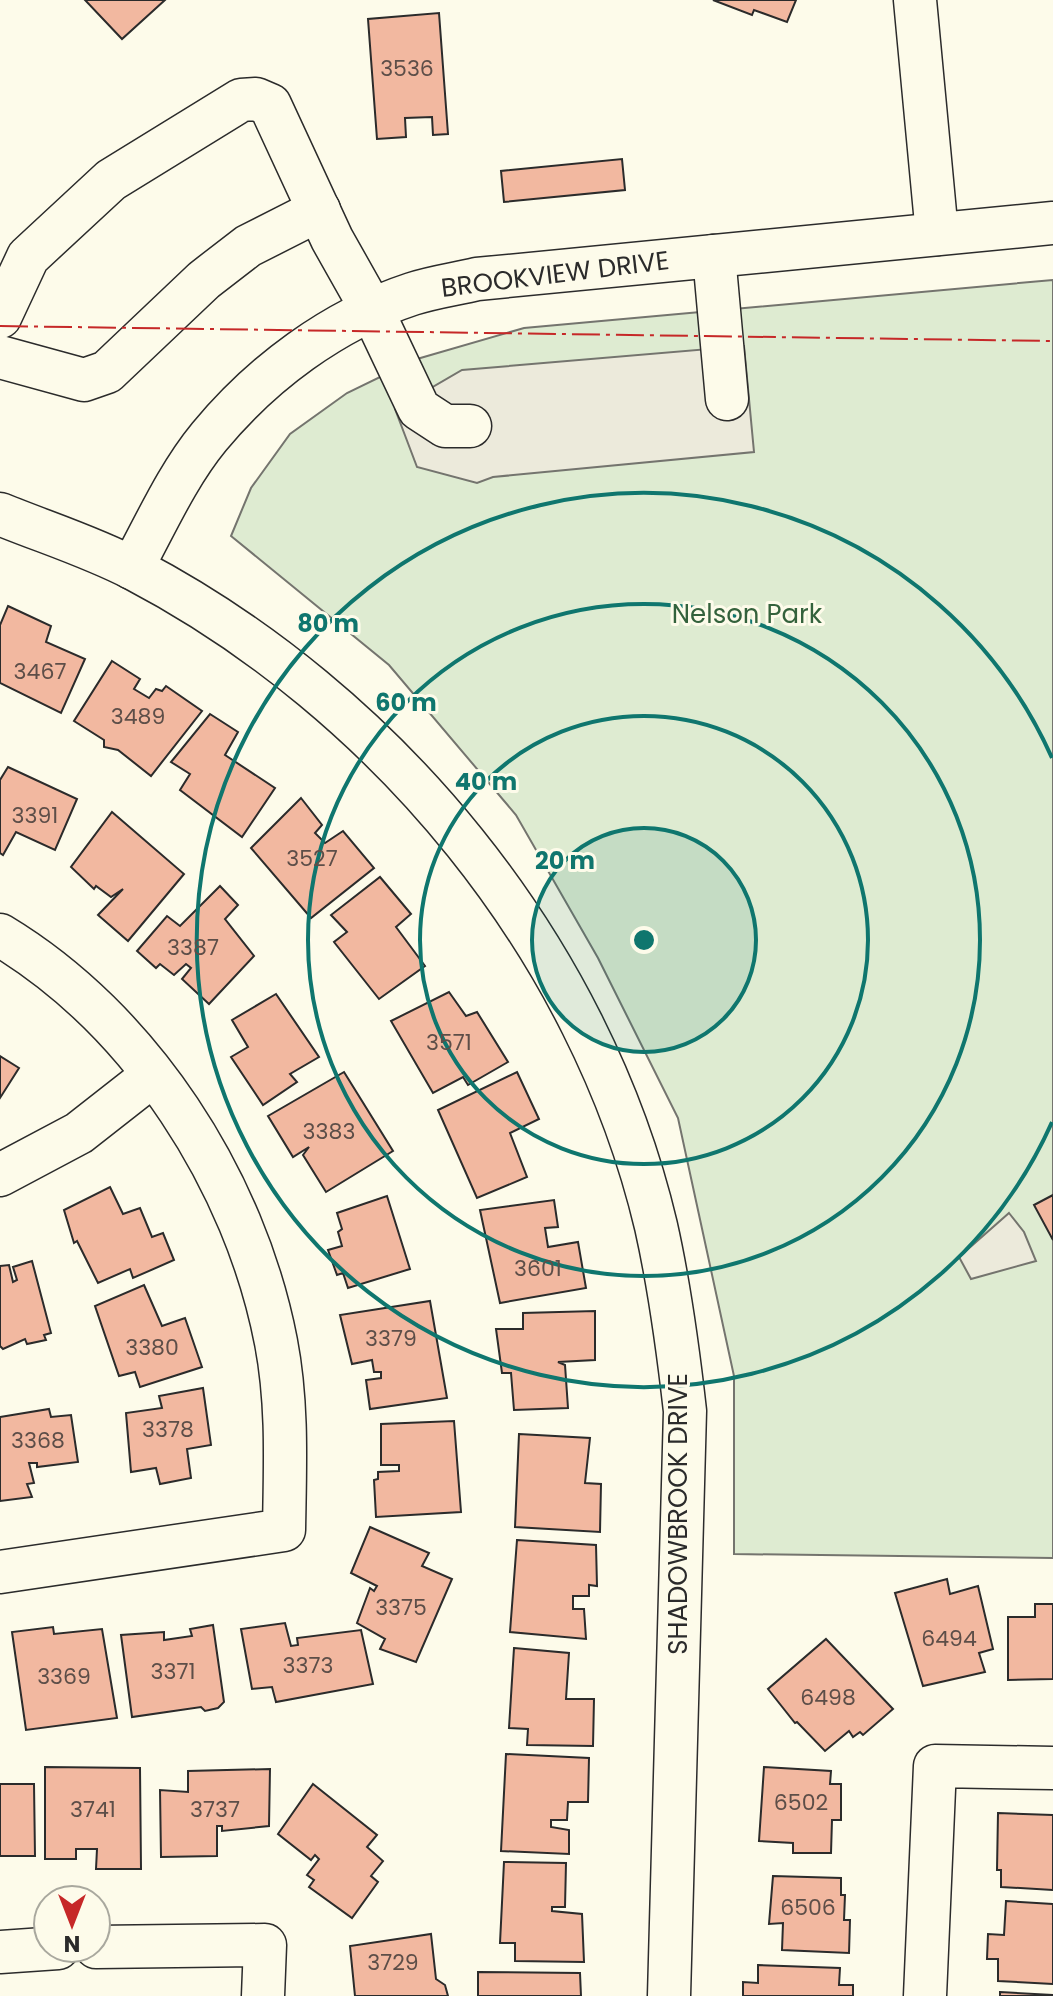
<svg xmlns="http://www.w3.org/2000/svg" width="1053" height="1996" viewBox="0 0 1053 1996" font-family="Poppins,sans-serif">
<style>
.green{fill:#deebd1;stroke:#74746e;stroke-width:2}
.parking{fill:#eceadb;stroke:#74746e;stroke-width:2}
.building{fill:#f2b8a0;stroke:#2b2b2b;stroke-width:2}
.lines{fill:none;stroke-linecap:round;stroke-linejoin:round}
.minor-casing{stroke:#2b2b2b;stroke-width:45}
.minor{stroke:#fdfbea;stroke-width:42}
.power{stroke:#c62828;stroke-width:2;stroke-dasharray:28 6 4 6;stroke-linecap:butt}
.ring{fill:none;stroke:#0f766e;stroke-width:4}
.labels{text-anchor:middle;stroke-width:6;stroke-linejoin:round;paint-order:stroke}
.number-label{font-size:22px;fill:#5d4e48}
.street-label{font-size:26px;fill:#2b2b2b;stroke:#fdfbea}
.park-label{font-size:26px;fill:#34623c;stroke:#fdfbea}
.centre{fill:#0f766e;stroke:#fdfbea;stroke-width:4}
.ring-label{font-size:24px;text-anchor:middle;font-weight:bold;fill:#0f766e;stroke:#fdfbea;stroke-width:6;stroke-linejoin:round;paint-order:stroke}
</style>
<rect width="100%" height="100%" fill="#fdfbea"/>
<path class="green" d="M1053,280V1558L734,1554V1376L678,1118L598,958L516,815L389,665L231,536L251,488L290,434L347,393L417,359L524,328Z"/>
<g class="parking">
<path d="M744,346L754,452L493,477L477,483L417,467L395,409L462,370Z"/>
<path d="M1009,1213L1024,1232L1036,1261L971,1279L959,1257Z"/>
</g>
<g class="building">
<path d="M85,0H165L122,39Z"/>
<path d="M713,0H796L787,22L754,10L752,15Z"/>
<path d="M439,13L448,134L433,135L432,117L405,118L406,137L377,139L368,19Z"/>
<path d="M622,159L625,190L504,202L501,171Z"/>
<path d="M8,606L51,626L46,642L85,659L61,713L0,683V625Z"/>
<path d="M112,661L140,679L134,689L149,698L156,689L162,691L166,686L202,711L151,776L118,750L104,747V740L74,721Z"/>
<path d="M210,714L238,732L225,755L275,788L242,837L180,790L190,774L171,762Z"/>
<path d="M8,767L77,799L55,850L16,832L3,855L0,853V780Z"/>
<path d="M301,798L322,825L315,833L325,843L343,831L374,868L311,918L251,848Z"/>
<path d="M112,812L184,874L128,941L98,915L123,889L111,897L96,886L94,889L71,867Z"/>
<path d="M380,877L411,914L396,927L425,966L379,999L334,942L347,932L331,915Z"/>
<path d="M220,886L238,905L225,919L254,956L209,1004L182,979L191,968L186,964L174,975L160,964L156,968L137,951L167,916L180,926Z"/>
<path d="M449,992L466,1016L477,1012L508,1062L468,1085L463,1077L433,1093L391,1021Z"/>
<path d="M276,994L319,1057L290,1074L297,1082L263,1105L231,1057L248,1047L232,1020Z"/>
<path d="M0,1056L19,1068L0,1098Z"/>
<path d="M344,1072L393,1151L326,1192L303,1155L309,1147L293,1157L268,1116Z"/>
<path d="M517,1072L539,1119L510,1133L527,1177L477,1198L438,1110Z"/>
<path d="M110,1187L123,1214L140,1208L152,1237L163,1233L174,1260L133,1278L130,1269L98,1283L77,1241L74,1243L64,1210Z"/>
<path d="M1053,1195V1240L1034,1205Z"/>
<path d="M387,1196L410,1269L348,1288L343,1273L337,1275L328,1250L342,1246L338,1232L342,1229L337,1213Z"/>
<path d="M554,1200L558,1227L545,1228L548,1247L578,1242L586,1288L500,1303L480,1210Z"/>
<path d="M32,1261L51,1333L44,1335L46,1340L27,1344L25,1339L3,1349L0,1346V1266L9,1265L13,1282L17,1280L13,1267Z"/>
<path d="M144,1285L162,1326L185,1318L202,1367L140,1387L135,1372L119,1376L95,1306Z"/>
<path d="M430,1301L447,1398L370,1409L366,1380L381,1378V1372H374L372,1360L352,1364L340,1315Z"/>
<path d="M595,1311V1360L558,1362L565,1365L568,1408L514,1410L511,1373H502L496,1329H523V1313Z"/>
<path d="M203,1388L211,1445L187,1449L191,1478L160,1484L156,1468L131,1472L126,1413L162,1408L159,1396Z"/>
<path d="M49,1409L51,1417L71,1415L78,1462L37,1467V1463H29L34,1483L27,1484L32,1497L0,1501V1417Z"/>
<path d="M454,1421L461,1512L376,1517L374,1480L378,1479V1472L399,1471V1465H381V1424Z"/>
<path d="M519,1434L590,1438L585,1483L601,1484L600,1532L515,1527Z"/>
<path d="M370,1527L429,1553L422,1566L452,1579L416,1662L380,1649L385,1639L357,1623L370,1588L374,1591L377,1586L351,1573Z"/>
<path d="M517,1540L596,1545L597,1586L589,1585V1596H573V1609H584L586,1639L510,1632Z"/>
<path d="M947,1579L950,1594L978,1586L993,1649L979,1653L985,1672L923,1686L895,1593Z"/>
<path d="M1035,1604H1053V1679L1008,1680V1617H1035Z"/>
<path d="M285,1623L291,1646L298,1645L297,1638L361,1630L373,1684L276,1702L272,1687L252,1689L241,1629Z"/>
<path d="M213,1625L224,1702L218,1708L205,1711L201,1707L132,1717L121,1635L164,1632V1640L192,1636L190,1629Z"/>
<path d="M53,1627L54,1634L102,1629L117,1718L26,1730L12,1632Z"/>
<path d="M826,1639L893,1709L863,1735L860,1732L853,1737L849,1731L825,1751L797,1722L795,1723L768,1689Z"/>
<path d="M514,1648L569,1653L566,1699H594L593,1746L527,1745L528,1729L509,1728Z"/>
<path d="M506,1754L589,1758L588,1802H568L567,1820H551V1827L569,1830V1854L501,1851Z"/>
<path d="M45,1767L140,1768L141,1869H96L97,1849H76V1859H45Z"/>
<path d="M764,1767L831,1771L830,1784H841V1820H832L831,1853H793V1843L759,1841Z"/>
<path d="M270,1769L269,1826L222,1831V1826H217V1856L161,1857L160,1790L188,1792V1771Z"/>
<path d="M0,1784H34L35,1856H0Z"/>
<path d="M313,1784L377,1835L367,1847L383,1861L371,1876L378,1882L352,1918L309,1887L314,1880L307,1875L319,1859L315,1855L311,1860L278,1834Z"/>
<path d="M998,1813L1053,1815V1890L1001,1887V1870H997Z"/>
<path d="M504,1862L566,1863L565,1907H552V1911L582,1914L584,1962L515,1961V1943H500Z"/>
<path d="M773,1876L841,1878V1895H845L844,1920H850L849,1953L782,1950L783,1923L769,1924Z"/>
<path d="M1006,1901L1053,1904V1984L998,1981V1959H987L988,1934L1004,1935Z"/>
<path d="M431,1934L436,1979L445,1985L448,1996H355L350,1946Z"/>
<path d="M758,1965L840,1968L839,1985H853V1996H743V1982L758,1983Z"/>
<path d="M478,1972L580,1973L581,1996H478Z"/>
<path d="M1000,1992L1053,1995V1996H1000Z"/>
</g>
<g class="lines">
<defs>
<g id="minor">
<path d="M915,0L937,234"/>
<path d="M714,256L727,399"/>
<path d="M0,317L28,257L111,180L241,100L256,99L270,105L332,239L372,310L419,409L445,426H470"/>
<path d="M0,357L84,380L107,372L204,280L248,246L319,210"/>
<path d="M0,514C44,532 92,547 134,569C386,701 590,947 656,1226C670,1288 678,1349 685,1411L669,1996"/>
<path d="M132,568C156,524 177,476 209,437C262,373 333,320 412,294C433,287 456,284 477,279L1053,223"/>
<path d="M0,935C141,1020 245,1181 276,1342C288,1404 285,1467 284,1530L0,1572"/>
<path d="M0,1175L79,1133L153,1075"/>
<path d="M96,1947L265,1945L263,1996"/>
<path d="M0,1952L58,1948"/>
<path d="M925,1996L935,1766L1053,1768"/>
</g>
</defs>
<use href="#minor" class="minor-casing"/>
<use href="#minor" class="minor"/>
<path class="power" d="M0,326L1053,341"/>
</g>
<circle cx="644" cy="940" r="112" fill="#0f766e" fill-opacity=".12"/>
<g class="ring">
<circle cx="644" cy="940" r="112"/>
<circle cx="644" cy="940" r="224"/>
<circle cx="644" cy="940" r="336"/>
<path d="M1052 1122A447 447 0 1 1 1052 758"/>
</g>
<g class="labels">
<g class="number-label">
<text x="407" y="76">3536</text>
<text x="40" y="679">3467</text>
<text x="138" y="724">3489</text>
<text x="35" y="823">3391</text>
<text x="312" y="866">3527</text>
<text x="193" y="955">3387</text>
<text x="449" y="1050">3571</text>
<text x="329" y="1139">3383</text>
<text x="538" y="1276">3601</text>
<text x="391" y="1346">3379</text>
<text x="152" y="1355">3380</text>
<text x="168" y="1437">3378</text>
<text x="38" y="1448">3368</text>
<text x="401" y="1615">3375</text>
<text x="949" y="1646">6494</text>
<text x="308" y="1673">3373</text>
<text x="173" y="1679">3371</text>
<text x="64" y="1684">3369</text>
<text x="828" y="1705">6498</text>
<text x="801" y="1810">6502</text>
<text x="93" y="1817">3741</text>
<text x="215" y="1817">3737</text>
<text x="808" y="1915">6506</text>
<text x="393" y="1970">3729</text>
</g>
<g class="street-label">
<text transform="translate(555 274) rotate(-7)" y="9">BROOKVIEW DRIVE</text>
<text transform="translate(678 1514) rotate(-90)" y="9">SHADOWBROOK DRIVE</text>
</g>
<g class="park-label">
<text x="747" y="623">Nelson Park</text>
</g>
</g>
<circle cx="644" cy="940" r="12" class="centre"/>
<g class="ring-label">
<text x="328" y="632">80 m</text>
<text x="406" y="711">60 m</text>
<text x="486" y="790">40 m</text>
<text x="565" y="869">20 m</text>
</g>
<g transform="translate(72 1924) rotate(180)"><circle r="38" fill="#fdfbea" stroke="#a9a89e" stroke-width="2"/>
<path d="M0-6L14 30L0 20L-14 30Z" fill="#c62828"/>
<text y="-12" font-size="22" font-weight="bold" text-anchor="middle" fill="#2b2b2b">N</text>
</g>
</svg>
